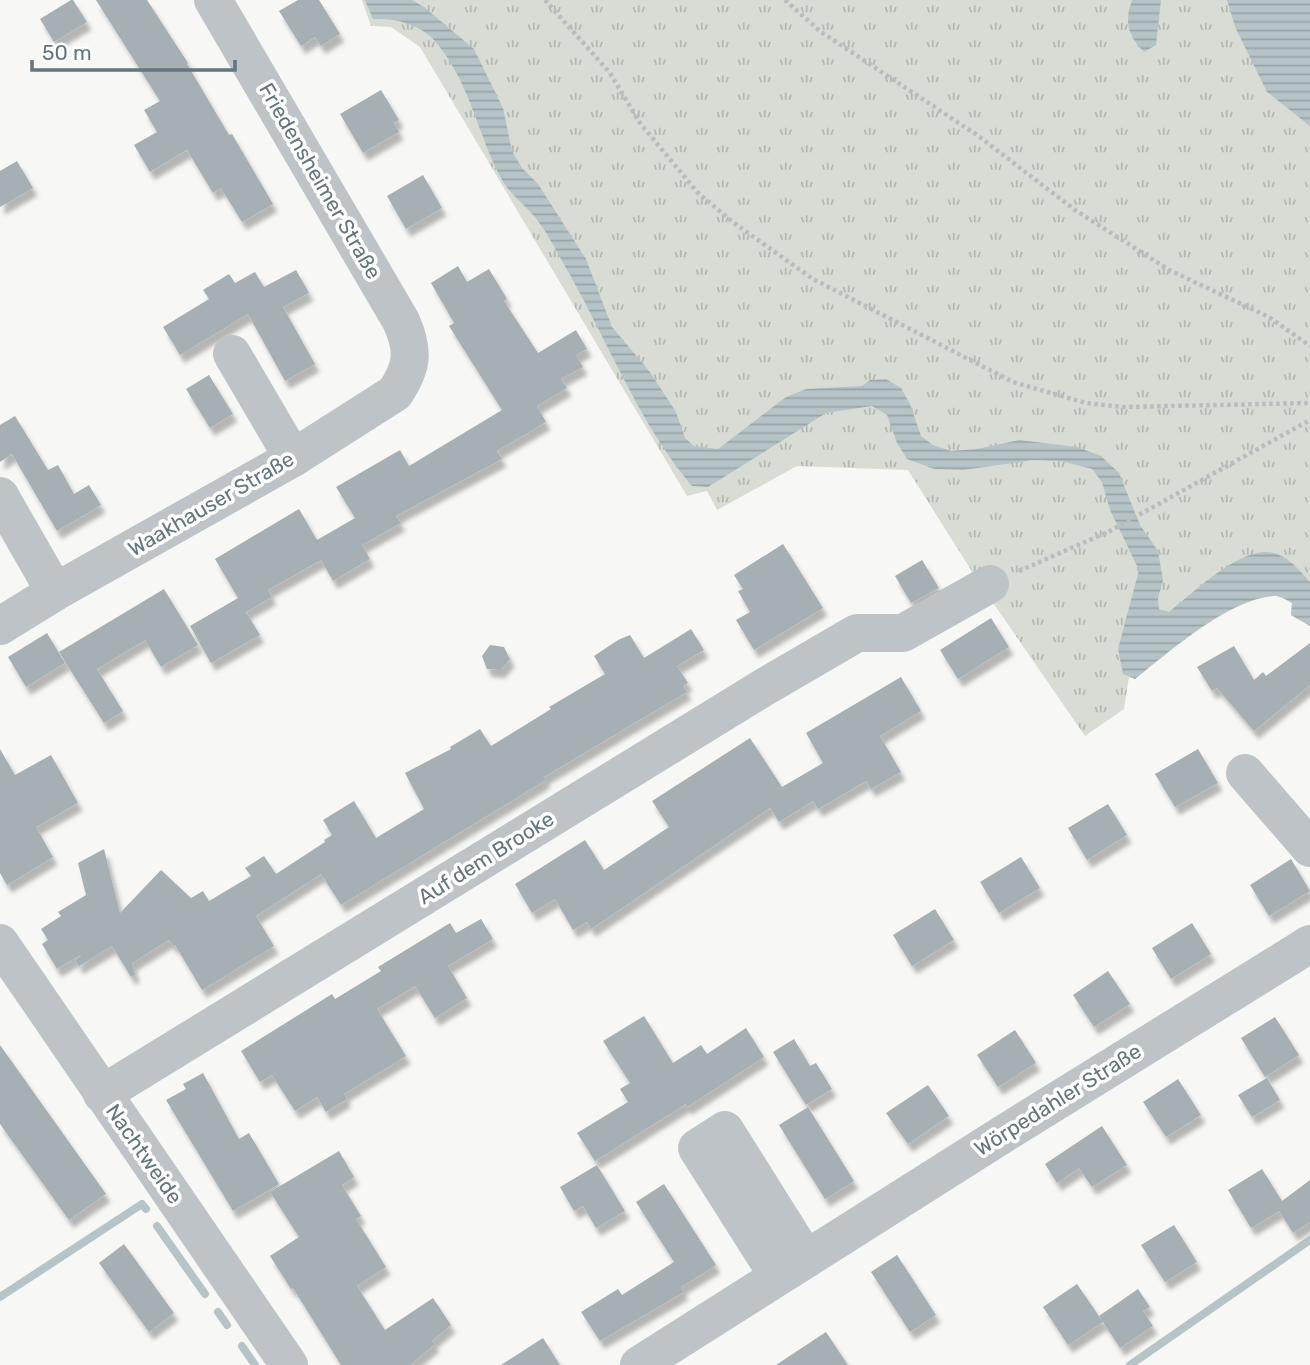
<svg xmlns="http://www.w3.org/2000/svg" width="1310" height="1365" viewBox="0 0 1310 1365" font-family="Rubik,sans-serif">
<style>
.park{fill:url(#park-tufts)}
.water{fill:url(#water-rules)}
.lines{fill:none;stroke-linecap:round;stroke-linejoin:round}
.stream{stroke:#b6c4c7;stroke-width:8}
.building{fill:#a5afb4;filter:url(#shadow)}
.path{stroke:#b9bcbf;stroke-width:4.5;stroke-dasharray:3.5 3.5;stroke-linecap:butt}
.minor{stroke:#bec3c7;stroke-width:38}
.labels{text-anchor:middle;stroke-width:7;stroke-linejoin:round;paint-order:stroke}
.street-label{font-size:21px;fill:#63757f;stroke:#fff}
</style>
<defs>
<pattern id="park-tufts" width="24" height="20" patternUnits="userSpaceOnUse" patternTransform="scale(1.75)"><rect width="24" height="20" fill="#d8dcd4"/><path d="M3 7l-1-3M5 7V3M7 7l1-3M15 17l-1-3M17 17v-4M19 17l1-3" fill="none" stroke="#b3b7b1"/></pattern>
<pattern id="water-rules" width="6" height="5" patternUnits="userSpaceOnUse" patternTransform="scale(1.75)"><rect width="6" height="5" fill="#b6c4c7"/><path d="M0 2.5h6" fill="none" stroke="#98a4a7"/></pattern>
<filter id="shadow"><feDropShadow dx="4.5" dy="8" stdDeviation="2" flood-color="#0004"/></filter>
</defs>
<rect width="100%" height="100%" fill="#f7f7f5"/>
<path class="park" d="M362,0H1310V626L1291,615L1292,603C1286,600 1279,595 1273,596C1227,601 1171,651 1135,679L1129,677L1124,709L1085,736L978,581L908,470L797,466L717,510L707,491L687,496L420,47L391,27L371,26Z"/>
<g class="water">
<path d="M365,0H412L424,7L474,49L503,108L512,151L522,168L538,184L586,259L612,327L650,372L676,412L685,438L694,446L718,449L786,397L806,389L862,386L870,380L886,379L901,388L910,404L921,436L933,445L951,451L977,449L1019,440L1077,447L1101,456L1119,473L1140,525L1158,551L1163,580L1158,598L1159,609L1169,612C1193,593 1245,541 1277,554C1291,559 1300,571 1310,582V626L1291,615L1292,603C1286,600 1279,595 1273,596C1227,600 1170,651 1135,679L1123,674L1118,649L1139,570L1110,510L1102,482L1092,469L1061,461L1033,460L963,470L934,469L907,459L897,443L887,415L872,406L826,413L708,487L692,486C640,424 609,345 570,275C559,256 548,233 534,216C524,204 510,194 502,180C477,134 469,77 432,38C416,23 395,18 373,19Z"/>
<path d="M1132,0H1161L1156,45L1144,52C1128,36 1124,22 1132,0Z"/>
<path d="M1227,0H1310V126L1267,92L1236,29Z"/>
</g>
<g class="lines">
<g class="stream">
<path d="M157,1226L205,1294"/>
<path d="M0,1297L142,1204L146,1209"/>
<path d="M218,1312L227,1325"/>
<path d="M242,1346L255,1365"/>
<path d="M1130,1365L1310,1240"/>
</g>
</g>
<g class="building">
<path d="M71,0H73L87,22L54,42L40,19Z"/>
<path d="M96,0H147L188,63L187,64L229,135L232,134L273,204L242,222L221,188L213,193L187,150L150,172L134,145L157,132L144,110L160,101Z"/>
<path d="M298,0H319L340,34L321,46L315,37L301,46L279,11Z"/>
<path d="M381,90L399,120L394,123L399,132L363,153L340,114Z"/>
<path d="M17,161L33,188L0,207V171Z"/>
<path d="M423,175L442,208L406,229L387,196Z"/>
<path d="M458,266L467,282L489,269L507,299L504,301L538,353L576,330L587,349L576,355L583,367L561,379L567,388L537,406L546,422L497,451L502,459L396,516L401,523L362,545L370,559L333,581L321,560L268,590L272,597L246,612L260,635L211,663L190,626L238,598L215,559L299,509L317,540L355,518L336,487L400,450L409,466L502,410L449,326L454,323L431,283Z"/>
<path d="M296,270L309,293L283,307L315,364L285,381L248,314L180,355L163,327L209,299L203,290L229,274L235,283L255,272L264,287Z"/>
<path d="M209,375L233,414L210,428L186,389Z"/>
<path d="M15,416L48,470L58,465L74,494L89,485L101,505L57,531L12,454L0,462V425Z"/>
<path d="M783,544L823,608L754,650L736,620L750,612L738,591L743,589L734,575Z"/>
<path d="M922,560L939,588L911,603L895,576Z"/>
<path d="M164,589L198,645L161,667L145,640L97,669L123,711L104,723L59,652Z"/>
<path d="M991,618L1009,647L958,679L940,650Z"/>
<path d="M691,629L704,650L677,666L688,683L683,686L687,692L589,750L544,777L546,780L341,905L321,874L256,916L274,946L202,990L175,945L173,946L169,940L132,963L135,975L131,977L112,946L79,966L75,961L82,954L57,969L42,944L48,940L41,929L61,916L58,912L86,895L78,863L104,849L120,913L161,870L191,898L203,891L209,901L251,876L245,868L264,856L276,874L325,842L324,840L332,835L323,820L354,801L376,838L424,809L405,773L451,749L450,747L480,729L491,746L551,709L549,707L605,674L594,656L618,640L630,635L644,658Z"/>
<path d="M47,633L65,663L26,687L8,657Z"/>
<path d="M1310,643V685L1254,731L1217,688L1212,691L1197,667L1234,646L1254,680L1263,672L1266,676Z"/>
<path d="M490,645L504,647L510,659L501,670L487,669L482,656Z"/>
<path d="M901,677L921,711L880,736L901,772L871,789L866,781L818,809L813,801L779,822L770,808L591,929L587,922L573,930L555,899L532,913L515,884L585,840L604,870L669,827L652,801L750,738L782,787L823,763L806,733Z"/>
<path d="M0,749L15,775L51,755L78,803L36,827L53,857L7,885L0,873Z"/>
<path d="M1198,749L1218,783L1175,807L1155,774Z"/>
<path d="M1108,804L1127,835L1087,860L1068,828Z"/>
<path d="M1021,857L1040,888L999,913L980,882Z"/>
<path d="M1291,859L1310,891L1269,916L1250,885Z"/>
<path d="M935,909L954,940L912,966L893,935Z"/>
<path d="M481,919L493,939L448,966L467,998L435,1018L415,986L377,1009L406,1056L344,1094L347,1099L326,1112L317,1097L295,1111L272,1075L260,1082L241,1051L332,994L335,999L381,971L378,967L450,923L456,933Z"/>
<path d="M1192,923L1211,954L1171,979L1152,948Z"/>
<path d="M1108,971L1130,1004L1094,1027L1073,995Z"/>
<path d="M644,1016L673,1063L701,1045L707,1054L746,1028L764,1057L687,1107L686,1104L595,1161L577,1133L628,1102L620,1089L630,1083L603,1041Z"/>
<path d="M1275,1017L1299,1055L1265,1077L1241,1038Z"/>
<path d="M1015,1030L1036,1063L998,1087L977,1055Z"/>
<path d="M794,1039L810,1066L816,1063L832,1089L806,1105L773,1052Z"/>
<path d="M0,1045L106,1194L69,1220L0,1124Z"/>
<path d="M203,1073L239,1139L249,1133L279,1184L233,1211L166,1100L186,1089L183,1084Z"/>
<path d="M1267,1078L1280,1100L1252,1117L1238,1095Z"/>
<path d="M1178,1079L1201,1115L1166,1137L1143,1102Z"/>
<path d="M928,1085L949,1116L908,1144L886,1113Z"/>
<path d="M808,1107L854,1181L825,1199L779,1125Z"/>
<path d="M1102,1126L1127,1165L1092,1187L1079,1168L1057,1183L1045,1164Z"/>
<path d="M339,1151L354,1177L342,1185L361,1216L356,1219L386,1267L357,1286L385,1330L433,1298L451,1325L432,1341L435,1344L410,1365H341L293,1288L291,1289L270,1256L299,1237L270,1192Z"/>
<path d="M597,1165L625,1211L596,1228L583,1206L574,1211L560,1187Z"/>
<path d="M1262,1169L1282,1201L1310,1180V1222L1293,1233L1279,1211L1251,1228L1228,1190Z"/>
<path d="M664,1184L716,1265L681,1287L684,1292L600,1341L581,1312L618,1289L622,1295L674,1262L636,1202Z"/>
<path d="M1174,1225L1197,1262L1165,1282L1141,1245Z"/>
<path d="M124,1244L174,1313L149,1332L99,1263Z"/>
<path d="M897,1255L936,1315L910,1332L871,1272Z"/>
<path d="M1077,1284L1103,1322L1068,1345L1043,1307Z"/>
<path d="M1138,1289L1150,1307L1143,1311L1153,1326L1120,1348L1099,1316Z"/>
<path d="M826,1332L848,1365H776Z"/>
<path d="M543,1338L560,1365H501Z"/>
</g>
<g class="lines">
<g class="path">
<path d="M545,0L610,73L640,123L697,192L734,223L813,279L1013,382L1086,403L1123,407L1310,403"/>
<path d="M785,0L821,32L977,135L1075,210L1169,270L1269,317L1310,346"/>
<path d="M1019,571L1108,532L1310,420"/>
</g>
<g class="minor">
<path d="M232,354L293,458"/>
<path d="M0,496L55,592"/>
<path d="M0,626L55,592L293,458L395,393C413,366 414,350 401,321L213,0"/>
<path d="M1245,773L1310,848"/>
<path d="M0,943L289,1365"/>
<path d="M102,1094L766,686L857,633H903L990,584"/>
<path d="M778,1276L697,1148L725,1130L806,1259"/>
<path d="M639,1365L1005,1133L1310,944"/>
</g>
</g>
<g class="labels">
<g class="street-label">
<text transform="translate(320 181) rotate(60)" y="7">Friedensheimer Straße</text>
<text transform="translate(211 504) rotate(-30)" y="7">Waakhauser Straße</text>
<text transform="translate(486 858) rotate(-32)" y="7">Auf dem Brooke</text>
<text transform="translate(1058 1100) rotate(-32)" y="7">Wörpedahler Straße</text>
<text transform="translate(144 1154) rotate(55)" y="7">Nachtweide</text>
</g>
</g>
<path d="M32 60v10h203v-10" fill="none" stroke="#63757f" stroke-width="3.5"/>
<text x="42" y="60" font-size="21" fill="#63757f" stroke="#ffffff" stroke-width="5" paint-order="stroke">50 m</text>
</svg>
